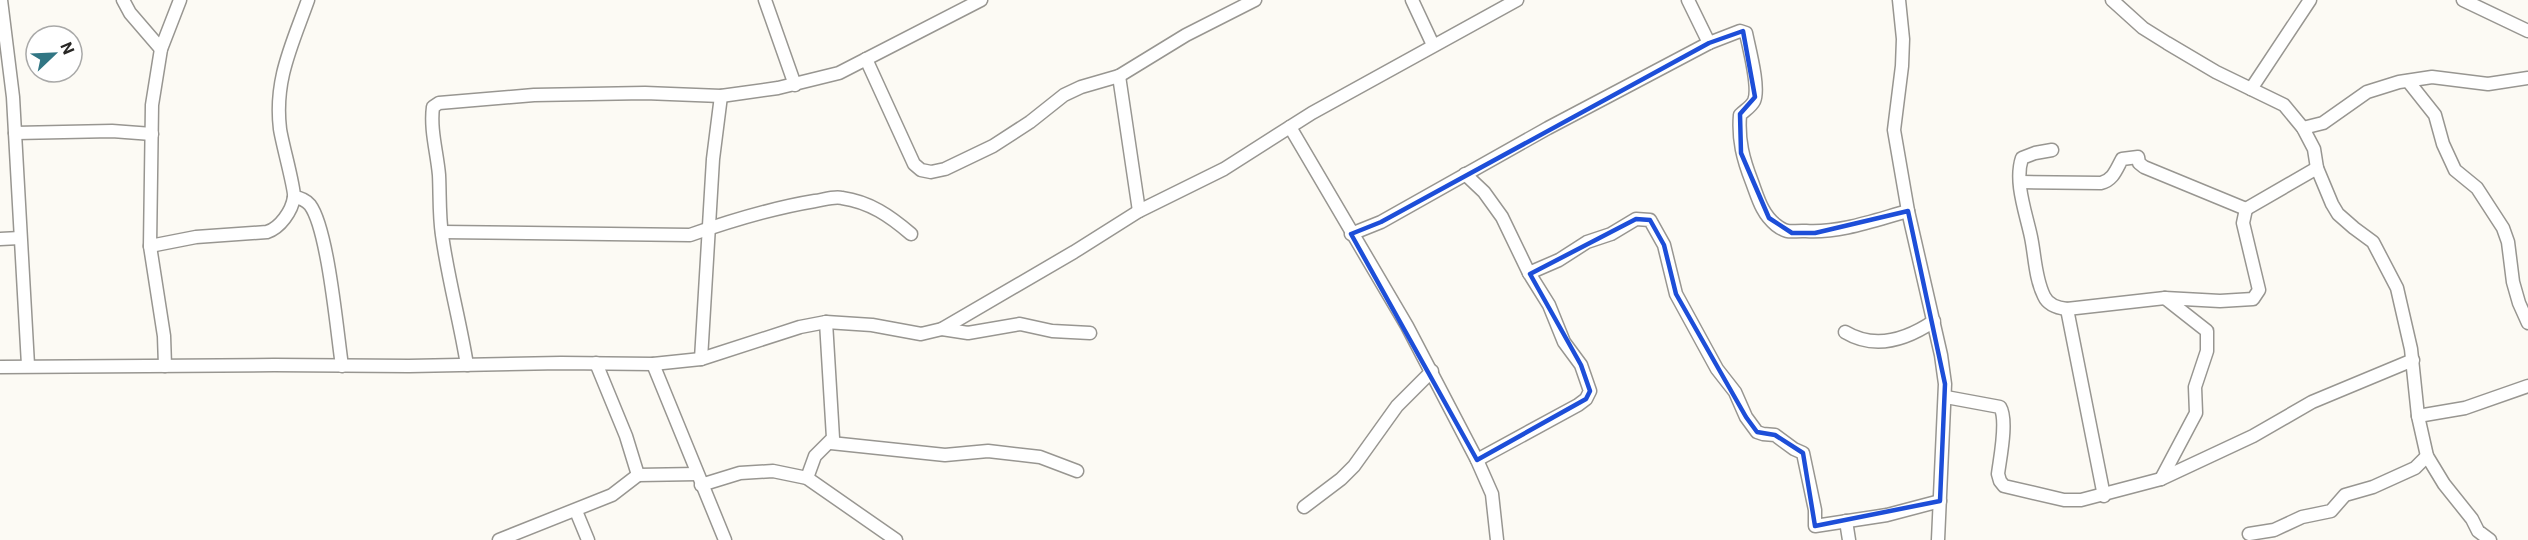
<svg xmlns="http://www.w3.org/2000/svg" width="2528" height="540" viewBox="0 0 2528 540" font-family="Roboto,sans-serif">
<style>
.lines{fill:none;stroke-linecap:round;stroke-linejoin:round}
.minor-casing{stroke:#989691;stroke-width:15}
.minor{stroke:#fff;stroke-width:12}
.marked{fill:none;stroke:#1d4ed8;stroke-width:4.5;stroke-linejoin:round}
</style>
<rect width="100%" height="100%" fill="#fcfaf4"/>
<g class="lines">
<defs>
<g id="minor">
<path d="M1,0L13,97L15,133L112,131L152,134"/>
<path d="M123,0L130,13L161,49"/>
<path d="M765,0L795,85"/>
<path d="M1412,0L1433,45"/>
<path d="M1688,0L1709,43"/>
<path d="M1899,0L1903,39L1902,66L1894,130L1908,211L1941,355L1945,384L1938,540"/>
<path d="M2112,0L2143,28L2167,43L2216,72L2284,105L2303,128L2314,149L2317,168L2332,204L2338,214L2354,228L2373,242L2397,288L2411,349L2418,416L2427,456L2444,484L2472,519L2478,531L2490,540"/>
<path d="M2463,0L2528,31"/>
<path d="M866,59L914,164L921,170L931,172L945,169L993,146L1030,122L1064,95L1081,87L1119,76L1186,35L1255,0"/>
<path d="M1119,76L1139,211"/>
<path d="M2408,81L2435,115L2443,144L2455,170L2477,188L2503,228L2508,242L2513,282L2519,303L2528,323"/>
<path d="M2251,89L2310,0"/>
<path d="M1290,127L1407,326L1477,460L1492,494L1497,540"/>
<path d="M2303,128L2323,123L2367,92L2399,82L2432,77L2488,84L2528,78"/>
<path d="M15,133L28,365"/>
<path d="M2052,150L2035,153L2022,158C2014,182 2026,213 2031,237C2035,256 2035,278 2044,296C2048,305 2058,308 2067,309L2165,298L2220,301L2253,299L2259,290L2243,223L2246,209"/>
<path d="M1465,174L1484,192L1502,217L1529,273L1549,305L1564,342L1581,365L1590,391L1586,399L1578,405L1477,460"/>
<path d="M2021,182L2101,183C2113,180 2116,170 2122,159L2138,157L2139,163L2144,167L2246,209"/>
<path d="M294,197C301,198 306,200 310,205C328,229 337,332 342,366"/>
<path d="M2246,209L2317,168"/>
<path d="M442,232L690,235C730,221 772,208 815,201C823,200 834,196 842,198C870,202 890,216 911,234"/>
<path d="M1351,234L1381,222L1548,128L1709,43L1740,31L1746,33C1749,48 1760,88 1754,101C1751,107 1745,110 1740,115C1738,140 1743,159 1752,182C1758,198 1762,214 1776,225C1789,235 1792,230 1806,231C1841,233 1875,220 1908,211"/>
<path d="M0,239L20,238"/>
<path d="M150,246L196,237L267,232C280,228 292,211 294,197C295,189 282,143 280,129C274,80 292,45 308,0"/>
<path d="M1529,273L1559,260L1587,242L1611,234L1636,219L1650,220L1664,245L1676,294L1717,369L1735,392L1746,417L1757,432L1763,434L1775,435L1794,449L1803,453L1815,510V526L1887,515L1940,501"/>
<path d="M2067,309L2104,496"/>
<path d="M942,329L968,333L1020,324L1052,331L1090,333"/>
<path d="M1845,332C1875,350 1906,340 1934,321"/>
<path d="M701,359L713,159L721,96"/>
<path d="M653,364L725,540"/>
<path d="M467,365C460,321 448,279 442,235C439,215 440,195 439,175C437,152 430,130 433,107L439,103L534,95L645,93L721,96L778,88L839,73L981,0"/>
<path d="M165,366L164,336L150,246L152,105L161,49L180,0"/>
<path d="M0,367L274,365L409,366L561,363L653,364L701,359L800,327L826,322L872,325L921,334L942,329L1074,252L1139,211L1224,169L1312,113L1517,0"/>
<path d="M1946,397L2000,407C2008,420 2000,458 1998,474L2000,481L2004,486L2064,500H2081L2161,479L2253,436L2312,402L2413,360"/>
<path d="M2418,416L2465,408L2528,386"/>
<path d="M831,443L945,455L988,451L1040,457L1077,471"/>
<path d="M638,475L697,474"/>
<path d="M807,478L815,456L833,438L826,322"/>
<path d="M2161,479L2196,413L2195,387L2207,351V331L2165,298"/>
<path d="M701,485L740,473L773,471L807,478L896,540"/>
<path d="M1304,507L1341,479L1354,466L1397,406L1432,371"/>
<path d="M576,511L588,540"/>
<path d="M1846,521L1849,540"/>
<path d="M2249,534L2274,530L2302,517L2331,511L2345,495L2373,487L2415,468L2427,456"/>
<path d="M499,540L612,495L638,475L626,436L596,363"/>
</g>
</defs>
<use href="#minor" class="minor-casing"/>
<use href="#minor" class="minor"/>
</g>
<path class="marked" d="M1743,31L1755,97L1740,114L1741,153L1769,218L1792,233H1815L1908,211L1945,384L1940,501L1815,526L1803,453L1775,435L1757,432L1746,417L1676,294L1664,245L1650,220L1636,219L1530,274L1581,365L1590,391L1586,399L1477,460L1351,234L1381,222L1709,43Z"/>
<g transform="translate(54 54) rotate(67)"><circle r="28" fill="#ffffff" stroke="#a9a9a8" stroke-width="1.5"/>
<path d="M0-4.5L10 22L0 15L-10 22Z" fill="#317684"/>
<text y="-9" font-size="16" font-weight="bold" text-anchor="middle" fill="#282725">N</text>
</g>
</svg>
